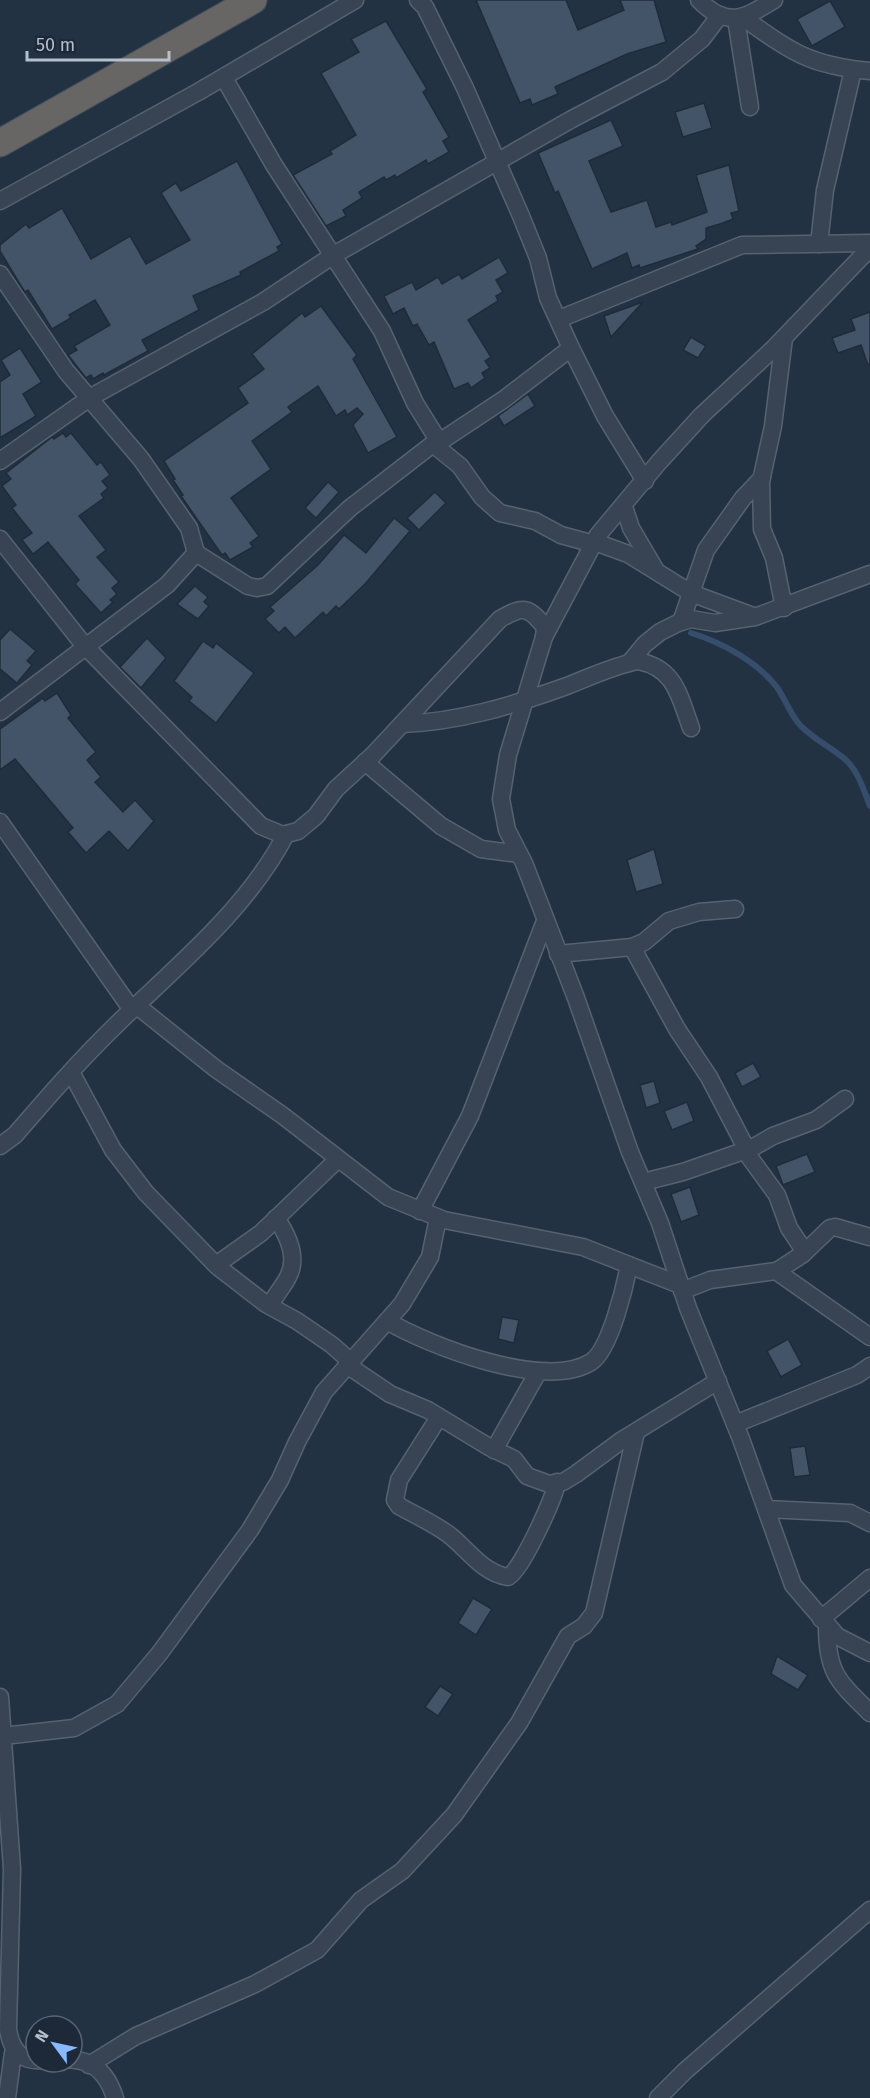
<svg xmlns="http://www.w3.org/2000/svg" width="870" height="2098" viewBox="0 0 870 2098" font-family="'Fira Sans',sans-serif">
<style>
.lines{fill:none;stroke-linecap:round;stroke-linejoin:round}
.stream{stroke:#364e6c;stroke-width:6}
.building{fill:#445468;stroke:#1f2b3a;stroke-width:1.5}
.minor-casing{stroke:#566270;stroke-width:19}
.trunk-casing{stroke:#434f5d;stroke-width:29}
.minor{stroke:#384453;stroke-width:16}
.trunk{stroke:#686664;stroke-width:27}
</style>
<rect width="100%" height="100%" fill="#233243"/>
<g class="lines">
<path class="stream" d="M691,633C721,642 756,661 776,686C785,698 790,714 800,725C814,740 833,748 847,761C859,773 864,791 870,806"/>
</g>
<g class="building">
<path d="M476,0H566L578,30L624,10L620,0H654L666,42L627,54L555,87L558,94L532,105L530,99L520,103Z"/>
<path d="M830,1L845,27L812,46L797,19Z"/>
<path d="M386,21L427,89L423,92L449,137L443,141L449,152L428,164L426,160L396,178L395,175L386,180L384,177L359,192L362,198L343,210L346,216L326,226L293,175L332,154L330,151L356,135L321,73L359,52L351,39Z"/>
<path d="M704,103L712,128L683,137L675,112Z"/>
<path d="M611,120L623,146L589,161L611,212L647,200L656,227L671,222L672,225L707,212L696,175L729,165L739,211L731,213L733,219L723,223L706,228V239L696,246L698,249L640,268L639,265L632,268L627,253L592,269L558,191L555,193L538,153Z"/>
<path d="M237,161L282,244L277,247L279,251L240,272L241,275L193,296L199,310L142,340L148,351L104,375L103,373L93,379L91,375L86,378L68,355L77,350L74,346L110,325L95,300L69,315L71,318L52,329L28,290L25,292L21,286L0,251V245L26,224L29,228L62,208L91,259L130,236L146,264L190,240L161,193L176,183L181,191Z"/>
<path d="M499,257L508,273L496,280L503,292L496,296L498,301L468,320L491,357L485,361L490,368L482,373L485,378L471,388L468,383L454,389L434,342L429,345L417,324L413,326L404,308L393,314L384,296L412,282L416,290L438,277L442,284L459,274L462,279Z"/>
<path d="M643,302L611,337L604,316Z"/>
<path d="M321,306L357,355L353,359L397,437L368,453L353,425L363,414L357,408L347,415L345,410L336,416L318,386L288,407L292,412L252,441L271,469L231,498L259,536L250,543L253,547L230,560L225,553L222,555L181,496L183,495L173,480L175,479L164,461L248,403L238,388L264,369L252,354L302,313L305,317Z"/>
<path d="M870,312V364L868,365L861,345L838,353L832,338L855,330L851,319Z"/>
<path d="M691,337L706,346L698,358L683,350Z"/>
<path d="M20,348L42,382L23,394L36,416L0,438V382L10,375L1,360Z"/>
<path d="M528,394L535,406L504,426L498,416Z"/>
<path d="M63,433L66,437L71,433L97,465L101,462L110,475L102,481L108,488L101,494L104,498L79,516L106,550L97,557L119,582L112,588L117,594L110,600L113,602L101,613L75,584L79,580L48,542L33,554L22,540L32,533L12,508L16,505L2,486L11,479L6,473L52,437L54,439Z"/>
<path d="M328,482L339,492L316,518L305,508Z"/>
<path d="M435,492L446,503L419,530L407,518Z"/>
<path d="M394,518L410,531L365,584L339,609L336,606L326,616L323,612L295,638L285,627L279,633L265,619L274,611L270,607L318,565L344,535L366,553Z"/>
<path d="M195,586L208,597L204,602L209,606L198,619L177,604Z"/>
<path d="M10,629L36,651L27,661L32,665L17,683L0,669V640Z"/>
<path d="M147,638L166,658L141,688L120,667Z"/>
<path d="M203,641L213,648L216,643L254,673L216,723L189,701L192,697L174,681Z"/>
<path d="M57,693L71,715L68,718L96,752L87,760L101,777L95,782L123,812L135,800L154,821L128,851L109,831L86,853L68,832L73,828L15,759L0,770V729L43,698L45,701Z"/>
<path d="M654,849L663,884L636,892L627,860Z"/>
<path d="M753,1063L761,1077L742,1087L735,1073Z"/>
<path d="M654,1081L660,1103L646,1108L640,1085Z"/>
<path d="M687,1102L694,1121L672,1130L664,1111Z"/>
<path d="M807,1154L815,1172L783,1185L776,1166Z"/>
<path d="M690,1187L699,1215L681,1222L671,1194Z"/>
<path d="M502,1317L519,1320L514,1343L498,1339Z"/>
<path d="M788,1339L802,1365L781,1377L767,1351Z"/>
<path d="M805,1446L810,1475L794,1477L790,1448Z"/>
<path d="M473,1598L492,1609L476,1635L458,1623Z"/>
<path d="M777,1656L808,1675L798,1690L771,1674Z"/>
<path d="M440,1686L453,1694L438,1716L425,1707Z"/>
</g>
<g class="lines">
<defs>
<g id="minor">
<path d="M418,0L425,7L465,88L521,216L538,258L548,298L571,348L605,416L645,481"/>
<path d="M699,0C727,29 745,18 774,0"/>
<path d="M744,18C791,52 811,66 870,71"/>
<path d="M736,19L750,107"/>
<path d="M224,78L274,165L382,331L415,403L438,440"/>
<path d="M0,201L198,92L355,0"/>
<path d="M819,244L825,190L853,70"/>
<path d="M0,274L66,371L141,459L189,528L196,553L167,585L0,712"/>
<path d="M559,319L742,245L870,243"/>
<path d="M433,444L460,466L482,497L500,513L535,521L561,535L594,544"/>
<path d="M0,461L91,397L263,302L332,256L572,119L662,72L702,39L720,15"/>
<path d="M624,507L631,528L655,569"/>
<path d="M0,539L84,645L261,826L283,835L298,831L316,816L336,789L373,755L500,619C523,606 528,606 545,627L544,637L508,755L501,799L507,830L524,863L576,998L630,1152L660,1223L688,1308L741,1439L793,1585L837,1636L870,1653"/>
<path d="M595,542L628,554L691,593L753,616"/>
<path d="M196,553L248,586L257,588L267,586L350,508L438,440L444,439L503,400L571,348"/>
<path d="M784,608L774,558L762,529L761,481L773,426L784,338"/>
<path d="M681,622L706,550L743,498L762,478"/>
<path d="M544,637L598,535L659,462L702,415L773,349L870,248"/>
<path d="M630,662L645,644L660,632L678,623L691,619L715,623L755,617L870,574"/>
<path d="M402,724C458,722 511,706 564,687C588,678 612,666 638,661C675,668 679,695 691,728"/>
<path d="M365,762L441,826L481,849L519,854"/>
<path d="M0,822L132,1010"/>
<path d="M632,947L677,1029L709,1077L747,1150"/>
<path d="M558,954L632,947L644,942L669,921L699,912L735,909"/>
<path d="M136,1005L216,1069L282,1115L388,1197L444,1220L583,1247L680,1285"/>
<path d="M71,1072L113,1150L146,1193L218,1267L266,1304L297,1321L332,1345L350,1361"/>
<path d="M0,1146L15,1135C47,1098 79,1061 114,1027C174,968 247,910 286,834"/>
<path d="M745,1151L777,1195L789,1228L805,1252"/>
<path d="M643,1182L683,1172L752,1148L773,1136L816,1120L845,1099"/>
<path d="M420,1211L470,1116L545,921"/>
<path d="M216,1265L261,1233L337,1160"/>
<path d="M777,1271L803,1254L830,1228L835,1227L870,1237"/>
<path d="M682,1291L710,1280L776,1271L870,1337"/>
<path d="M270,1306C275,1295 283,1287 288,1277C299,1257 287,1234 276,1218"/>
<path d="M387,1321C430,1346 545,1391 591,1362C610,1350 625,1286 629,1265"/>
<path d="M347,1365L390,1394L428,1410L489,1447L514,1459L527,1476L549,1484L563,1482L576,1474L622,1440L718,1381"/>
<path d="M439,1417L399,1480L395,1500L399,1506C415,1515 433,1523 448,1534C468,1549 481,1572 508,1577C519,1575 555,1497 557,1482"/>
<path d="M735,1424L857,1375L870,1366"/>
<path d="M494,1450L538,1372"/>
<path d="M766,1509L850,1513L870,1523"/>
<path d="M821,1619L870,1578"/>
<path d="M827,1626C827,1673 838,1681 870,1713"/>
<path d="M0,1697L12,1869L8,2029C18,2098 90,2019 115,2098"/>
<path d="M3,1736L74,1728L117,1704L159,1654L250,1530L280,1480L297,1442L324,1392L402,1304L430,1257L438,1218"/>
<path d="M89,2065L136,2036L255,1984L317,1950L361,1900L402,1871L454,1815L519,1723L568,1636L584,1626L594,1613L636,1432"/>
<path d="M7,2098L13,2053"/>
<path d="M658,2098L685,2071L870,1910"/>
</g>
<path id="trunk" d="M0,143L253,0"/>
</defs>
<use href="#minor" class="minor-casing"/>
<use href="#trunk" class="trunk-casing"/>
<use href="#minor" class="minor"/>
<use href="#trunk" class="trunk"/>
</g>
<g transform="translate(54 2044) rotate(303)"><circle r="28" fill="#1d2938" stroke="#5a6574" stroke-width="1.5"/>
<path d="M0-4.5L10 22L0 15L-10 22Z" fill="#88b9ff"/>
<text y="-9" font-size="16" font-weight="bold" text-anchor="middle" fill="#b5bfcd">N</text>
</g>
<path d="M27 51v9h142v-9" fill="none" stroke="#b5bfcd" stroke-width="3"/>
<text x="36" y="51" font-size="18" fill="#b5bfcd" stroke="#1d2938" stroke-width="4.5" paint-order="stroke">50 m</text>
</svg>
